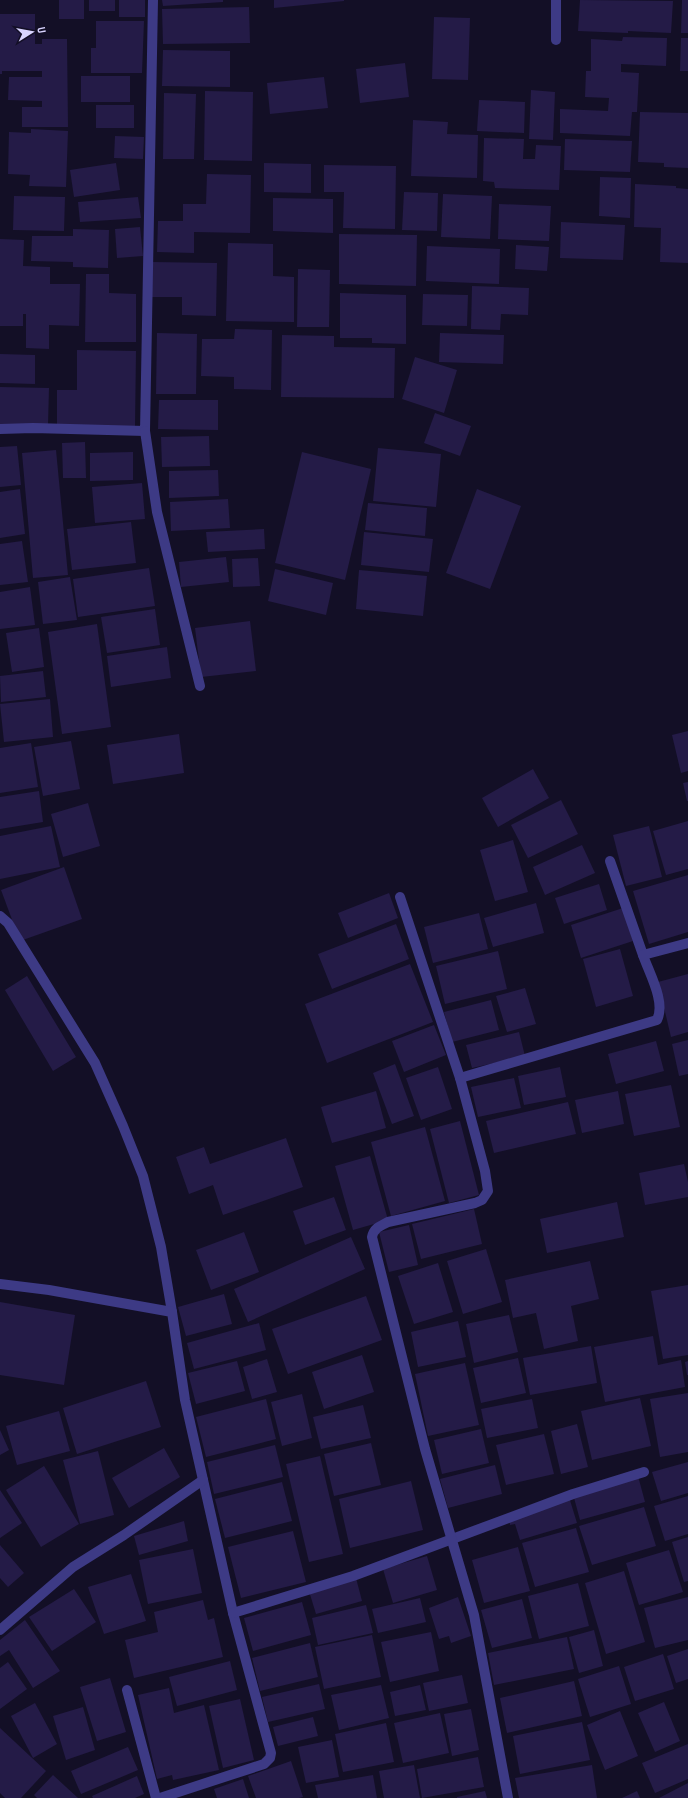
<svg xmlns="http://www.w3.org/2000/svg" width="688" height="1798" viewBox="0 0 688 1798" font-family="'PT Sans Narrow',sans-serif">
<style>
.building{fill:#241b47}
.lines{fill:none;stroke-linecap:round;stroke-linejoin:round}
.minor{stroke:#3d3a85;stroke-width:10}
</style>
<rect width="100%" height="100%" fill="#130f26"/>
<g class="building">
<rect x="59" y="0" width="25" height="19"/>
<rect x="89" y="0" width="26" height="11"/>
<rect x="119" y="0" width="26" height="17"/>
<path d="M162,0H223V2L163,6Z"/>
<path d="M274,0H344V1L274,8Z"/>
<path d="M580,0L673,1L671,33L628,31V33L578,31Z"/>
<path d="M682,0H688V33H681Z"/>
<path d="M249,7L250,43L163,44L162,9Z"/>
<path d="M0,14H35V44H42V39H67L68,127H22V107H42V101L8,100L9,77H42V71H2V74H0Z"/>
<path d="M434,17L470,18L468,80L432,79Z"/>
<path d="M96,21H144L142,73H91V48H96Z"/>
<path d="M623,37L667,38L666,66L621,64V72L639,73L637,112H632L630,136L560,133V109L608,111L609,98L585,97L586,71H591V39L622,41Z"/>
<path d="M681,38H688V71H680Z"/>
<path d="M163,50L230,51V87L162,86Z"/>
<path d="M405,63L409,97L360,103L356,69Z"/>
<rect x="81" y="76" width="49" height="26"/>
<path d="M324,77L328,108L270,114L267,83Z"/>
<path d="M531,90L555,92L553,140L529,139Z"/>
<path d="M205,91L253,92L252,161L204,160Z"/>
<path d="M164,93L196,94L194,159H163Z"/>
<path d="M479,100L525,102L524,133L477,131Z"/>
<rect x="96" y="105" width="38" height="23"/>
<path d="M640,112L688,113V168L664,167V163L638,162Z"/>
<path d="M413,120L448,122L447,134L478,135L477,178L411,176Z"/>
<path d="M31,129L68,131L66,187L29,186L30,175L8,174L9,132L31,133Z"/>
<path d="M115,136L144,137L143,159L114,158Z"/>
<path d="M484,138L524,139L523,159H535L536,145L561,146L559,190L495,188L494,182L483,181Z"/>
<path d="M565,139L632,141L630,172L564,170Z"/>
<path d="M116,163L120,190L74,197L70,170Z"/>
<path d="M264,163L311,164V193L264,192Z"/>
<path d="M324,165L396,166L395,229L343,228L344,192H324Z"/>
<path d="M207,174L251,175L250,233L194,232V253L157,252L158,221H183V204H206Z"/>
<path d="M600,177L631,178L630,218L599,216Z"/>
<path d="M635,184L676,186V188L688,189V263L660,262L661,228L634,227Z"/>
<path d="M404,192L438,193L437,231L402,230Z"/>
<path d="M443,194L492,196L490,239L441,237Z"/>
<path d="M14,196L65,197L64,231L13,230Z"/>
<path d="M138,197L141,218L80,222L78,202Z"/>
<path d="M273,198L333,199V233L273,231Z"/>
<path d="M499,204L551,206L549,241L498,239Z"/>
<path d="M561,222L625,225L623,260L560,258Z"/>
<path d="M140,227L143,256L117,258L115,229Z"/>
<path d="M73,229L109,230L108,268L73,267V262L31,261L32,236H73Z"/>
<path d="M339,234L417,235L416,286L339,284Z"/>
<path d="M0,239L24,240L23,266L50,267V284H80L79,326L49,325V349L26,348V314H23V326H0Z"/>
<path d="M228,243L273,244V276L294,277V322L226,321Z"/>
<path d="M516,245L549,247L547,271L515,269Z"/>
<path d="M427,246L500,249L499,284L426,281Z"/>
<path d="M152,262L217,263L216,316L182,315V297H151Z"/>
<path d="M298,269L330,270L329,327H297Z"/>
<path d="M86,274H109V293L136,294V342H85Z"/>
<path d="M472,286L529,288L528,315L501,314L500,330L471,329Z"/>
<path d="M340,293L406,295V344L372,343V338H340Z"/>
<path d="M423,294L468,295L467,326L422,325Z"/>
<path d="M235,329L272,330L271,390L234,389V377L201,376L202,339H234Z"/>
<path d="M157,333L197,334L196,394H156Z"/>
<path d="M440,333L504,335L503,364L439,362Z"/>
<path d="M282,335L334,336V347L395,348L394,398L281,397Z"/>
<path d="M77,350L136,351L135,427L57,426V390H77Z"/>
<path d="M0,354L35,355V384L0,383Z"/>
<path d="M415,357L457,370L444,413L402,399Z"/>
<path d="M0,387L49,388L48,425L0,424Z"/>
<path d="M159,400H218V430L158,429Z"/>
<path d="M435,413L471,426L460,456L424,443Z"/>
<path d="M209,436L210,466L162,467L161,437Z"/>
<path d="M85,442L86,478H63L62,443Z"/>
<path d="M17,446L21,485L0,487V447Z"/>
<path d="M378,448L441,454L436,507L373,501Z"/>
<path d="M56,450L68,575L33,578L22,453Z"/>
<path d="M133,452V480L90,481V453Z"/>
<path d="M302,452L371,469L345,580L275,563Z"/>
<path d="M218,470L219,496L169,498V471Z"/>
<path d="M142,483L145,519L95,523L92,487Z"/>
<path d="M20,489L25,534L0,538V492Z"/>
<path d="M477,489L521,506L490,589L446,573Z"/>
<path d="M228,499L230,528L171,531L170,502Z"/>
<path d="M368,503L427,508L425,536L365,530Z"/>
<path d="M131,522L136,563L72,570L67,529Z"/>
<path d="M264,529L265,549L208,552L206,532Z"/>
<path d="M364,532L433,539L429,572L361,565Z"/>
<path d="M22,541L28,582L0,585V544Z"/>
<path d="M226,557L229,582L181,587L179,562Z"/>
<path d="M258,558L260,586L233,587L232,559Z"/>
<path d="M149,568L155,606L78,617L73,579Z"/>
<path d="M275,569L333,583L326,615L268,601Z"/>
<path d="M359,570L427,576L423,616L356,609Z"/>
<path d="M70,577L77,620L43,624L38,582Z"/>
<path d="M30,587L35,625L0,629V592Z"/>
<path d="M155,609L160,645L107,653L101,617Z"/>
<path d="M250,621L256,671L201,677L195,628Z"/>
<path d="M97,624L111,727L62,734L48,632Z"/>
<path d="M39,628L44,667L12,672L6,633Z"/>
<path d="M167,647L171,678L111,687L107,656Z"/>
<path d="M43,671L46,697L1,702L0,676Z"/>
<path d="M50,699L53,737L4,742L0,704Z"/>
<path d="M688,731V771L681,773L672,735Z"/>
<path d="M179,734L184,773L113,784L107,745Z"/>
<path d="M71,741L80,789L43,796L34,747Z"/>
<path d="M31,743L38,787L0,793V748Z"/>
<path d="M533,769L549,798L498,827L482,798Z"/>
<path d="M688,782V801H687L683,783Z"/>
<path d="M39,791L43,822L0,829V797Z"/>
<path d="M561,800L578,834L528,858L511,825Z"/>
<path d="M88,803L100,846L63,857L51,814Z"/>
<path d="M688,821V869L666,875L653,831Z"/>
<path d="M51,826L60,867L0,879V836Z"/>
<path d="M649,826L662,877L626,886L613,835Z"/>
<path d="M513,840L528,892L495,901L480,850Z"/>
<path d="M582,845L595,873L545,895L533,867Z"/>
<path d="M64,867L82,919L20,941L1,890Z"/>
<path d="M688,875V932L649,944L633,891Z"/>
<path d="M599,884L607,910L564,924L555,898Z"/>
<path d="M389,893L398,918L348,938L338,913Z"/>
<path d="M536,903L544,933L493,947L484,918Z"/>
<path d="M623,908L633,941L581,958L571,925Z"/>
<path d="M479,913L488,949L433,963L424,927Z"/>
<path d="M396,924L409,959L332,989L318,954Z"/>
<path d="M620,949L633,996L596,1007L583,959Z"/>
<path d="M498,951L507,989L445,1004L436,966Z"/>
<path d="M410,964L433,1022L327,1063L305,1004Z"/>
<path d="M688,974V1032L671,1037L658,982Z"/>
<path d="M27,976L76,1057L53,1071L5,990Z"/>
<path d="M525,988L536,1024L507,1032L496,996Z"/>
<path d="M491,1000L499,1030L452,1042L444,1012Z"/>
<path d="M434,1025L446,1055L404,1072L392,1041Z"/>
<path d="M519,1032L525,1056L472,1068L466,1045Z"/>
<path d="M688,1040V1074L679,1076L672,1044Z"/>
<path d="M656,1041L664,1071L616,1084L608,1054Z"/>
<path d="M395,1064L414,1116L392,1124L373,1073Z"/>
<path d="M438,1067L452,1109L421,1120L406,1078Z"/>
<path d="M560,1067L566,1097L524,1105L518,1076Z"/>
<path d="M514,1078L521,1108L478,1117L471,1087Z"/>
<path d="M671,1085L680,1127L634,1136L625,1094Z"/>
<path d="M376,1091L386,1128L332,1143L321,1107Z"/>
<path d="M618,1091L624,1124L582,1133L575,1100Z"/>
<path d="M568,1102L576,1134L494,1153L486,1121Z"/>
<path d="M460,1121L479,1195L449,1203L430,1129Z"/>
<path d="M425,1127L445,1201L391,1216L371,1142Z"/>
<path d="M286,1138L303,1187L223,1215L213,1185L189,1194L176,1157L204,1147L210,1164Z"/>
<path d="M370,1156L388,1220L353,1230L335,1166Z"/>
<path d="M684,1164L688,1182V1197L645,1205L639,1173Z"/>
<path d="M334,1197L346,1230L305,1245L293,1211Z"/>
<path d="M617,1202L624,1237L547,1253L540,1219Z"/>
<path d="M474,1209L482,1244L421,1259L412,1224Z"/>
<path d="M409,1225L418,1265L389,1272L379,1232Z"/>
<path d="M244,1232L259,1272L211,1290L196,1250Z"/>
<path d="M351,1237L365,1269L248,1322L234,1289Z"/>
<path d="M486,1249L502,1302L463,1314L447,1261Z"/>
<path d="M590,1261L599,1299L571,1306L578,1341L544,1349L536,1313L513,1318L505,1280Z"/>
<path d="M438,1263L453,1312L414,1324L398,1276Z"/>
<path d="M688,1285V1355L663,1359L651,1291Z"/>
<path d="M224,1294L232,1324L186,1336L178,1307Z"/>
<path d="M366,1296L382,1340L288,1374L272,1329Z"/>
<path d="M0,1302L75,1315L64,1385L0,1375Z"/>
<path d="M509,1315L518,1352L474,1363L466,1324Z"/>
<path d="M458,1321L466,1357L418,1367L411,1332Z"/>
<path d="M259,1323L266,1350L194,1369L187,1343Z"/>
<path d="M653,1336L658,1365L681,1360L685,1387L605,1402L594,1347Z"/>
<path d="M591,1346L597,1383L530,1395L523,1358Z"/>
<path d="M362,1355L374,1392L324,1409L312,1372Z"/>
<path d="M518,1358L526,1393L481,1403L473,1368Z"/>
<path d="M267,1359L277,1392L252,1399L243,1367Z"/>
<path d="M237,1361L245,1391L196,1404L188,1373Z"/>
<path d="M688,1361V1375H687L685,1362Z"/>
<path d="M465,1363L479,1425L428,1436L415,1374Z"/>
<path d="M146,1381L161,1427L77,1454L63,1408Z"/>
<path d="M688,1393V1452L660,1457L650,1399Z"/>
<path d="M302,1394L312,1438L282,1446L271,1402Z"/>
<path d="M640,1398L651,1446L592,1460L581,1411Z"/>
<path d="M266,1399L276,1439L206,1457L196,1417Z"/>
<path d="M532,1399L538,1428L487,1438L481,1409Z"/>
<path d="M363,1405L371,1438L321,1449L313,1417Z"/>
<path d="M59,1411L70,1451L17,1465L6,1426Z"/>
<path d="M577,1424L588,1467L561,1474L551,1431Z"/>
<path d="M481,1429L489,1463L442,1474L434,1440Z"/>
<path d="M0,1430L9,1450L0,1455Z"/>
<path d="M544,1434L554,1474L506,1485L496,1445Z"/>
<path d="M371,1443L381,1485L334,1496L324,1454Z"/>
<path d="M275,1445L283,1477L214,1494L207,1462Z"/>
<path d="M164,1448L180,1477L129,1508L112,1478Z"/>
<path d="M98,1451L114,1515L80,1524L63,1460Z"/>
<path d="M320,1456L343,1554L309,1562L286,1464Z"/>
<path d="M688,1462V1493L661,1501L652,1472Z"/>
<path d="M495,1465L502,1494L448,1508L440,1479Z"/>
<path d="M44,1466L79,1524L41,1547L6,1490Z"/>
<path d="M638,1476L645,1502L580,1520L573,1494Z"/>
<path d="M411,1481L423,1530L350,1548L339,1499Z"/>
<path d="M282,1482L292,1521L225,1538L215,1499Z"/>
<path d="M0,1490L22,1523L0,1538Z"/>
<path d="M688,1496V1534L665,1541L654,1506Z"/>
<path d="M569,1497L577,1523L520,1540L515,1524L510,1525L509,1520Z"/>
<path d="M644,1507L656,1546L592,1565L579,1526Z"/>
<path d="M184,1521L188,1541L139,1555L134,1536Z"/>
<path d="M576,1528L589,1572L535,1587L522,1543Z"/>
<path d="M293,1531L306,1582L241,1598L228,1547Z"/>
<path d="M688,1537V1581L684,1582L672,1542Z"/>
<path d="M0,1545L24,1573L8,1587L0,1578Z"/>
<path d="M518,1547L530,1591L484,1603L472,1560Z"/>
<path d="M193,1549L202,1593L148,1604L139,1560Z"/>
<path d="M669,1550L683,1592L639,1605L626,1563Z"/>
<path d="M427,1556L437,1590L393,1603L383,1569Z"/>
<path d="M624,1571L645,1642L606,1654L585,1583Z"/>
<path d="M131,1574L146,1621L104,1634L88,1587Z"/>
<path d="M356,1578L362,1601L316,1614L309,1591Z"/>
<path d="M578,1583L589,1626L539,1639L528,1596Z"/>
<path d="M74,1589L96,1622L52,1651L29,1617Z"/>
<path d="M458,1597L471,1636L451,1643L449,1636L439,1639L429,1608Z"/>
<path d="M688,1597V1640L655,1648L644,1608Z"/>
<path d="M420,1598L426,1622L378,1633L372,1609Z"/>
<path d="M522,1599L532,1638L492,1648L481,1610Z"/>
<path d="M203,1600L208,1620L214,1618L223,1657L134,1678L125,1640L158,1632L154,1612Z"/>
<path d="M302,1602L311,1635L253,1651L244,1618Z"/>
<path d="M366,1605L373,1633L318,1645L312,1618Z"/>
<path d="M25,1620L60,1671L33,1688L9,1650L0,1656V1640Z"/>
<path d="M594,1630L603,1666L579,1673L569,1637Z"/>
<path d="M431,1632L439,1671L390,1682L381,1642Z"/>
<path d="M372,1635L381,1677L324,1689L315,1647Z"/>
<path d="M567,1637L574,1669L494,1685L488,1653Z"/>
<path d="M310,1643L318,1677L260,1691L252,1658Z"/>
<path d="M688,1649V1679L676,1683L667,1656Z"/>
<path d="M663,1654L674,1689L635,1701L624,1667Z"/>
<path d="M230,1661L237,1690L177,1706L169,1677Z"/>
<path d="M8,1662L27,1689L0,1709V1668Z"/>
<path d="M619,1666L631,1704L590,1717L578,1679Z"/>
<path d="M462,1675L468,1703L429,1711L423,1683Z"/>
<path d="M110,1678L126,1732L97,1741L80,1687Z"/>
<path d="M574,1681L582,1716L507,1733L500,1698Z"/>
<path d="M319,1684L325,1709L268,1722L262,1697Z"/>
<path d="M381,1685L389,1718L339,1730L331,1695Z"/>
<path d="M420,1685L426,1710L395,1716L390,1692Z"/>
<path d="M169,1688L174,1713L204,1705L219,1770L173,1780L172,1775L157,1779L138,1695Z"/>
<path d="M240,1699L254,1760L223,1768L209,1706Z"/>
<path d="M664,1702L680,1741L655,1752L638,1713Z"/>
<path d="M35,1703L57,1744L33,1758L11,1716Z"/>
<path d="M83,1707L95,1750L66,1760L53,1716Z"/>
<path d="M471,1709L479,1750L452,1756L444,1714Z"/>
<path d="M620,1711L638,1756L605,1770L587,1725Z"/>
<path d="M440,1713L449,1753L403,1763L394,1723Z"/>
<path d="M313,1717L318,1736L278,1746L273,1727Z"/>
<path d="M582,1722L590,1760L520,1774L513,1736Z"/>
<path d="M386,1723L394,1762L343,1772L335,1734Z"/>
<path d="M0,1728L46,1771L21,1798H5L0,1793Z"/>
<path d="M332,1740L339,1777L306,1783L298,1747Z"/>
<path d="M688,1744V1779L655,1793L642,1763Z"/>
<path d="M128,1747L138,1770L81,1794L71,1771Z"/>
<path d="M478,1757L484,1787L422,1798L417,1769Z"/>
<path d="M291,1761L303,1797L299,1798H256L248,1776Z"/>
<path d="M414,1765L420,1798H384L379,1771Z"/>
<path d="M592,1765L597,1798H519L515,1778Z"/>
<path d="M53,1775L78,1798H37L34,1795Z"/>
<path d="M373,1775L377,1798H318L315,1785Z"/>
<path d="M137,1776L144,1794L135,1798H93L92,1796Z"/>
<path d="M243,1779L249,1798H217L214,1789Z"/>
<path d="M688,1783V1798H659Z"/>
<path d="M485,1791L487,1798H457V1797Z"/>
<path d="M637,1791L640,1798H622Z"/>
</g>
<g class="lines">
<g class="minor">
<path d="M556,0V40"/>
<path d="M0,429L33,428L145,431L153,0"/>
<path d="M145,431L157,512L200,686"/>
<path d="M610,861L643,955"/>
<path d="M400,897L460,1078"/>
<path d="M0,916L8,923L95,1063L123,1126L143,1176L161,1247L172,1312"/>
<path d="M0,1284L49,1290L172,1312L185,1400L233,1613L271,1753L270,1758L264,1764L160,1798"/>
<path d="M233,1613L353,1576L573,1494L644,1472"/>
<path d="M0,1630L73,1567L124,1535L203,1480"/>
<path d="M127,1690L156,1798"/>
<path d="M508,1798L474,1615L425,1449L372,1237C374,1228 380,1226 388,1222L475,1203L482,1200L488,1191L485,1171L460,1078L657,1020C666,1002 649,973 643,955L688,943"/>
</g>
</g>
<g transform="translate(32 32) rotate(79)" stroke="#130f26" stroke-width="3" paint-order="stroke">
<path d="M0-3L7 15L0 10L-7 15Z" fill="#d9d4ff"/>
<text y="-6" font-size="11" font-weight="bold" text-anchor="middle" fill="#d9d4ff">U</text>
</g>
</svg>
